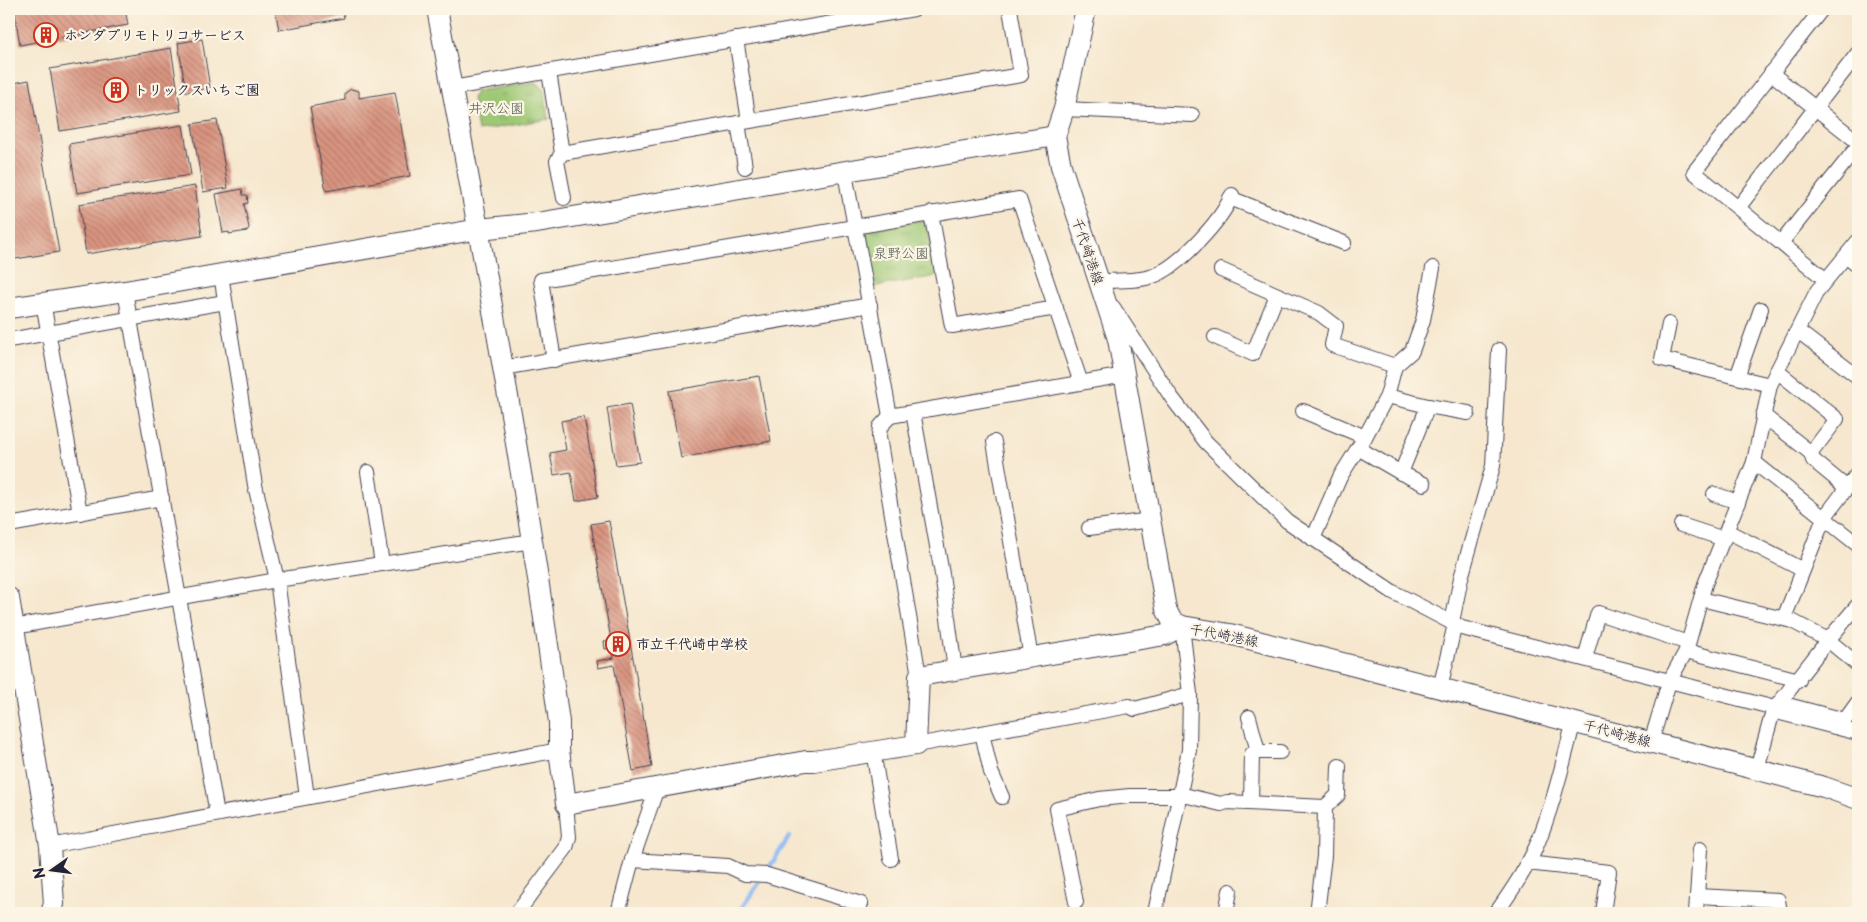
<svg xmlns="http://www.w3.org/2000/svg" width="1867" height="922" viewBox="0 0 1867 922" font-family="'Playpen Sans','Klee One',sans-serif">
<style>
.park{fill:url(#park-tufts);stroke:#607558}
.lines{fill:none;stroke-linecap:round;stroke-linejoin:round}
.stream{stroke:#88b7f3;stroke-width:4.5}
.building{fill:url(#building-back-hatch)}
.street-casing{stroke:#424051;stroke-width:16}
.secondary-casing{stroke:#424051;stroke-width:22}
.street{stroke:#fff;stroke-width:14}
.secondary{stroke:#fff;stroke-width:20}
.labels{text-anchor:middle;stroke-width:4.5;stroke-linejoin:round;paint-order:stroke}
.poi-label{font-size:14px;font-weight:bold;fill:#22223b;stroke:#fcf5e5;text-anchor:start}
.park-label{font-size:14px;fill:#4d5c4f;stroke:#fcf5e5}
.street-label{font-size:14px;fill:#22223b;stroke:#fcf5e5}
</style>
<defs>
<pattern id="park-tufts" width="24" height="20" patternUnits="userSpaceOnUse" patternTransform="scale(1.25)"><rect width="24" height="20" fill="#9ec874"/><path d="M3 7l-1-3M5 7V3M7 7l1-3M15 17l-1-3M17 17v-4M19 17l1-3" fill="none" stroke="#80a260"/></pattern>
<pattern id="building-back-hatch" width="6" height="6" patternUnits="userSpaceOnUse" patternTransform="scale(1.25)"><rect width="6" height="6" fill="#d99480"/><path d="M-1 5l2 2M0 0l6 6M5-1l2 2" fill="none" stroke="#b0786a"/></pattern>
</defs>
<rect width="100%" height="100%" fill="#fcf5e5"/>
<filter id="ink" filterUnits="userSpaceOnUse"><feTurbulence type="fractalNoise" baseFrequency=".02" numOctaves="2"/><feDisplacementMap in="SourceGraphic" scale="10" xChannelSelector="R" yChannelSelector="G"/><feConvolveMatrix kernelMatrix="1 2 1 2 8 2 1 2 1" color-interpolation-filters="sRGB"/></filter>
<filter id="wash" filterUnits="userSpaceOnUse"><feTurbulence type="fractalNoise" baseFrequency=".0096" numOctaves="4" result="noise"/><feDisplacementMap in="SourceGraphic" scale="20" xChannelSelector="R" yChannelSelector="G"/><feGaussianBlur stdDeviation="1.12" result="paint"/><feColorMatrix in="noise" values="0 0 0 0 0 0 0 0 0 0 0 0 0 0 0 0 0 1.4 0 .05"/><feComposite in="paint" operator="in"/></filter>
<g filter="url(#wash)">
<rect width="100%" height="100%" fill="#f6e7ce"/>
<g class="park">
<path d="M536,82L543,88L549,119L478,131L472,98L477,91Z"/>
<path d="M921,220L928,225L938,276L872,287L864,238L869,230Z"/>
</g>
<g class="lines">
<g class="stream">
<path d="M769,868L789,837"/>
<path d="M738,913L759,883"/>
</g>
</g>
<g id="blocks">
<g class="building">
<path d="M14,9H125L128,25L20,45Z"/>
<path d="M275,9H342L344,18L279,30Z"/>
<path d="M202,39L210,88L186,92L178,43Z"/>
<path d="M171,48L181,111L60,131L50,69Z"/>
<path d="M29,80L59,252L9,260V84Z"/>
<path d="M351,89L359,91V98L395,92L410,176L326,191L310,107L345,100V93Z"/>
<path d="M217,120L228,188L203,192L192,124Z"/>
<path d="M183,125L191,175L77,193L69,144Z"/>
<path d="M195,186L202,236L86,254L79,204Z"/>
<path d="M242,189L243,195H247L248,203L244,204L249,228L247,231L229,234V232L223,233L216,194Z"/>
<path d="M759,376L771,441L681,458L669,391Z"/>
<path d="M630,404L640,462L616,465L607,408Z"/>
<path d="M584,417L598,497L576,501L571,472L554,475L550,453L566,450L561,421Z"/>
<path d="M609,521L652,767L633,771L614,665L598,668L597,661L614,658L612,648L605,649L604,641L611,640L591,524Z"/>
</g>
</g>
</g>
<g filter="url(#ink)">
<use href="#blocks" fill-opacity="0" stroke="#424051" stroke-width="1"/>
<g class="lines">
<defs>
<g id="street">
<path d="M1822,9L1694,172L1826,280"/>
<path d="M736,39L749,121"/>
<path d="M549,72L562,153L1021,75L1010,9"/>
<path d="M1771,73L1858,142"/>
<path d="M452,88L914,9"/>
<path d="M1064,109L1192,115"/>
<path d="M738,123L745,167"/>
<path d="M562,153L557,161L564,198"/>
<path d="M845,173L890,416L1125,375"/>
<path d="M1230,198L1344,243"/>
<path d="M1738,208L1858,53"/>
<path d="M931,213L952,326L1056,308"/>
<path d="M1781,243L1858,146"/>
<path d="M1846,256L1858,266"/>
<path d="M1221,270L1319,313L1336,326L1332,345L1395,366"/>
<path d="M221,275L255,485L277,580L307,797"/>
<path d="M1099,281C1116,280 1136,282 1153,276C1179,267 1222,220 1232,195"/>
<path d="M125,291L217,814"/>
<path d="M43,302L80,513"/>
<path d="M1113,307L1172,398L1206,442L1287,521L1393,592L1462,628L1775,708"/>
<path d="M1669,324L1662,359L1770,385"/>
<path d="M1798,331L1858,377"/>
<path d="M1215,337L1253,354L1277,295"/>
<path d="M9,340L225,302"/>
<path d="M554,360L541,280L1019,199L1081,383"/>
<path d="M502,368L870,305"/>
<path d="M1737,377L1761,309"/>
<path d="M1387,396L1428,406L1468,413"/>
<path d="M1303,411L1365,437"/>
<path d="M913,412L942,574L955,670"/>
<path d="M1763,415L1811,453L1837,419L1777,371"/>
<path d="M890,416L880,427L879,437L919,676"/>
<path d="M994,442L1031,658"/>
<path d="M1358,448L1401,473L1428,406"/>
<path d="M1811,453L1813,460L1847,488"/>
<path d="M1754,462L1824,518L1858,473"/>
<path d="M368,472L382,564"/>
<path d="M1401,473L1424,484"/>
<path d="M1714,494L1738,502"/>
<path d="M9,525L162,498"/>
<path d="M1681,525L1724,539"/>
<path d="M1089,528L1151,520"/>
<path d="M1727,531L1803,570"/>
<path d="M1313,539L1340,477L1365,437L1387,396L1395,366L1412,351L1423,320L1433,268"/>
<path d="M1701,599L1792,621L1828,640L1858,665"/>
<path d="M1784,618L1824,518L1858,545"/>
<path d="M1452,622L1461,578L1493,466L1499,350"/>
<path d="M14,627L277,580L532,541"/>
<path d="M1686,651L1799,680"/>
<path d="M1585,658L1598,613L1688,643"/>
<path d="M1440,688L1455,624"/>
<path d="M1780,703L1845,720L1858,702"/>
<path d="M1773,711L1858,733"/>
<path d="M1249,717L1258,752L1252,754L1251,803"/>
<path d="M982,733L991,772L1002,797"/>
<path d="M1651,742L1669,682L1686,651L1705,584L1754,462L1770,385L1817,291L1858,241"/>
<path d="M916,745L1129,706L1135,709L1190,694"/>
<path d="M873,751L891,859"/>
<path d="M1258,752H1280"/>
<path d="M1757,769L1773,711L1828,640L1858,605"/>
<path d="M50,846L559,750"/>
<path d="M632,860L728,866L745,874L767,875L861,904"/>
<path d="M1527,863L1609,872L1603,913"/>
<path d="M1697,896L1778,900L1780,913"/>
<path d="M1076,902L1057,809L1099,799L1130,796H1188L1221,804L1227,802L1325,807"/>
<path d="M517,913L566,848L569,837L566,804"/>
<path d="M618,913L632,860L657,788"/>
<path d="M1155,913L1189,750L1190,694L1182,626"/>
<path d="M1226,913L1230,891"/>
<path d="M1317,913L1324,856L1325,807L1338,795L1339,766"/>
<path d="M1496,913C1511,892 1526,870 1536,847C1553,806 1563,763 1574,721"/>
<path d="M1696,913L1700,849"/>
</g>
<g id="secondary">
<path d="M437,9C482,246 526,483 559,722V750L566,804L806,761H814L916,745L919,676L1165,635L1182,626"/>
<path d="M1086,9L1064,109L1055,136L1061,166L1118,339L1166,609L1172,621L1182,626L1230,634L1824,787L1858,799"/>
<path d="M9,308L125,291L479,229L537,223L1055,136"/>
<path d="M9,598L50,846L54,904L51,913"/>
</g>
</defs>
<use href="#street" class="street-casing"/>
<use href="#secondary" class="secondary-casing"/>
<use href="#street" class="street"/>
<use href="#secondary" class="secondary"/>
</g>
</g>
<defs>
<symbol id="building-ring" viewBox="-11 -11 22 22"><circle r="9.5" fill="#fcf5e5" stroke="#c8321e" stroke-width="1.5"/><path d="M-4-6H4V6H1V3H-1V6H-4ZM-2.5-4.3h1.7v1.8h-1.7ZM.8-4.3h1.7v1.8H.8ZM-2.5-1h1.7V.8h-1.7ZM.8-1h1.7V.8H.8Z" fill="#c8321e"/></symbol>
</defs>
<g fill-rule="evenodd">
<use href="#building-ring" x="32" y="21" width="28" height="28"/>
<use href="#building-ring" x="102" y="76" width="28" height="28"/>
<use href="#building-ring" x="604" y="630" width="28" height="28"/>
</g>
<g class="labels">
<g class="poi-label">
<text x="64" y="40">ホンダプリモトリコサービス</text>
<text x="134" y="95">トリックスいちご園</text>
<text x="636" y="649">市立千代崎中学校</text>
</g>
<g class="park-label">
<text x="496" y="113">井沢公園</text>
<text x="901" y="258">泉野公園</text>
</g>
<g class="street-label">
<text transform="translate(1088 251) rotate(71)" y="5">千代崎港線</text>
<text transform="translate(1224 635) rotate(11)" y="5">千代崎港線</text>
<text transform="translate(1617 733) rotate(15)" y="5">千代崎港線</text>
</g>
</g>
<rect width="1867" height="922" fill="none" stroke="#fcf5e5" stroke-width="30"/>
<g transform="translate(52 870) rotate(256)" stroke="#fcf5e5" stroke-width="4" paint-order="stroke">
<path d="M0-4L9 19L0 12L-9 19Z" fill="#22223b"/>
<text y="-8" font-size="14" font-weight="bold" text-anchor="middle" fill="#22223b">N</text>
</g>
</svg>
